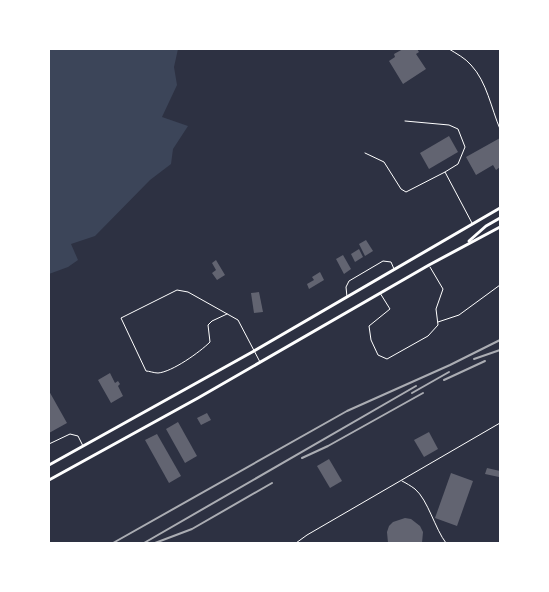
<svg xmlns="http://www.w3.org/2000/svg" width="549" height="592" viewBox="0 0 549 592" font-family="Spectral,serif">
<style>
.green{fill:#3c4559}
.building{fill:#626471}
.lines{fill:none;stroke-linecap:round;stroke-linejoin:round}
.service{stroke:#fff;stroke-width:1}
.secondary{stroke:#fff;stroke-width:3}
.rail{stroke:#abadb3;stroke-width:2}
</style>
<rect width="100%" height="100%" fill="#2d3142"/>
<path class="green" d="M49,49H178L174,67L177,85L162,117L188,126L173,149L171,164L150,180L95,236L71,244L78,260L68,267L49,274Z"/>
<g class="building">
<path d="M403,49H417L419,52L416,54L426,69L403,84L389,61L395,57L394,54Z"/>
<path d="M449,136L458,152L429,169L420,153Z"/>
<path d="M500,138V167L496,170L493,165L476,175L466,157Z"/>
<path d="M366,240L373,251L365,256L359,244Z"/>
<path d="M359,249L363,257L355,262L351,254Z"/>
<path d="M343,255L351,269L344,274L336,259Z"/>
<path d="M216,260L225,275L217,280L212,273L216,270L212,263Z"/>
<path d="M320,272L324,280L309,289L307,284L314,280L312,277Z"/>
<path d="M259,292L263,312L254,313L251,293Z"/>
<path d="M110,373L115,383L118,381L120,384L118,386L123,396L111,403L98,380Z"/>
<path d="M49,391L67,423L49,433Z"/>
<path d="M207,413L211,420L201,425L197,418Z"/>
<path d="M178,422L197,456L185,463L166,429Z"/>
<path d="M429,432L438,449L424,457L414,440Z"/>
<path d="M157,434L181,476L169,483L145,440Z"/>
<path d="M329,459L342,481L330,488L317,466Z"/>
<path d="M487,468L500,471L499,477L485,474Z"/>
<path d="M451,473L473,481L457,526L435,518Z"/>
<path d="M405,518L411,519L420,526L423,532L422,543H388L387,532L389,526L393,522Z"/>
</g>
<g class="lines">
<g class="service">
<path d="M449,49C457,54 465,58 471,65C487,82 491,108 500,129"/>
<path d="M405,121L449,125L458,129L465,147L458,164L445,172"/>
<path d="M365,153L384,162L401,189L406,192L445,172L472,223"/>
<path d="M380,293L390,309L369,326L371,340L378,355L387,359L428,336L438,325L436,309L443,289L430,267"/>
<path d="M347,297L346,287L349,281L383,261L391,262L394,269"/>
<path d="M227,314L212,321L208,325L210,342C200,352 172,372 158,373C154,373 149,371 146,371L121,318L177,290L188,292L238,320L260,362"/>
<path d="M438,322L459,315L500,285"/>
<path d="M49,444L70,434L78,436L83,446"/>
<path d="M402,481C406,483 411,486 415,489C428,500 435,529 446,543"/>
<path d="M296,543L307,535L500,423"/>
</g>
<g class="secondary">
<path d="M469,241L486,226L500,218"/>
<path d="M49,465L254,351L500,208"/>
<path d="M49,480L198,398L429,265L500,227"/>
</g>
<g class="rail">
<path d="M474,359L500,350"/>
<path d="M444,380L485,361"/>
<path d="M412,393L449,372"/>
<path d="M302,458L328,446L423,393"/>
<path d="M113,543L347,411L450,365L500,340"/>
<path d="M144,543L416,386"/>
<path d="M155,543L192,529L272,483"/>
</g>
</g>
<rect width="549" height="592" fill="none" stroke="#ffffff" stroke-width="100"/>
</svg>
